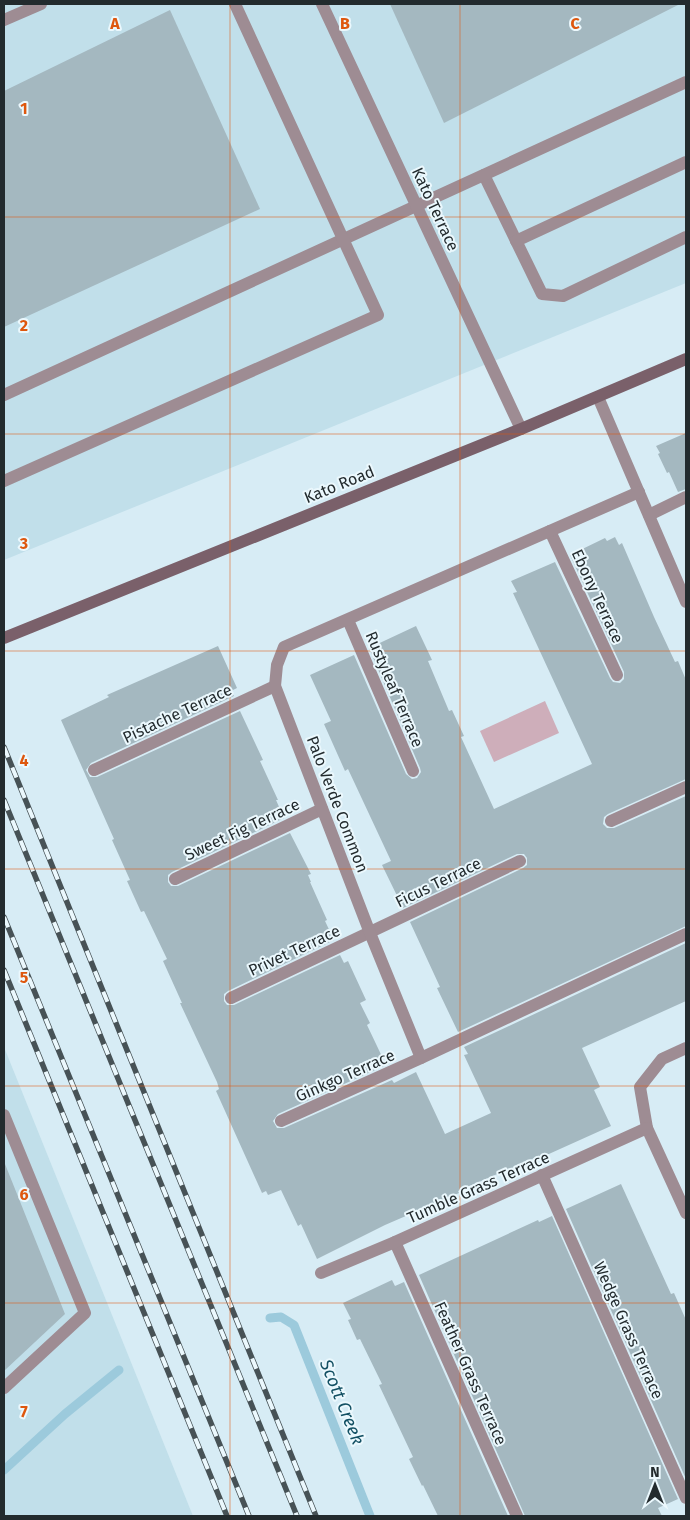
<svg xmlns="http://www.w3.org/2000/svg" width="690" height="1520" viewBox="0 0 690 1520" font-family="'Fira Sans',sans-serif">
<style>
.built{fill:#c1dfea}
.green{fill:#ceaeba}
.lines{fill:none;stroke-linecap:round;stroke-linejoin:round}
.stream{stroke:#9ccadc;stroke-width:9}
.building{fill:#a4b8c0}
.lane{stroke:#9e8c93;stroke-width:12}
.street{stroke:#9e8c93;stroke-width:12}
.secondary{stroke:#7a606a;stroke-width:12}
.rail-casing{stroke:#475256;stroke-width:5.5}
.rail{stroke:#ebf8fd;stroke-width:4;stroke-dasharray:11;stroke-linecap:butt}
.grid{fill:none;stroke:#de570e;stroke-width:1;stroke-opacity:0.55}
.labels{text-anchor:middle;stroke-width:4;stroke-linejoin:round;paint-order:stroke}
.street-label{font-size:16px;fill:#232b2e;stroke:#ebf8fd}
.water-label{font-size:18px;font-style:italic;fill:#135063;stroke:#ebf8fd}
.grid-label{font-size:16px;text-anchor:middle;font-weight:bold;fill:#de570e;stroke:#ebf8fd;stroke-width:4;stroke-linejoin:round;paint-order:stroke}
</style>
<rect width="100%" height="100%" fill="#d7ecf5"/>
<g class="built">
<path d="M4,4H686V283L4,560Z"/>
<path d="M4,1047L193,1516H4Z"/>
</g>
<path class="green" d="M545,701L559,733L494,762L480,731Z"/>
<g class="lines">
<g class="stream">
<path d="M270,1318L281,1317L294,1325L370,1516"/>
<path d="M4,1470L65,1414L119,1370"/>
</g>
</g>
<g class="building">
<path d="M390,4H680L444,123Z"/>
<path d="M170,10L260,209L4,327V91Z"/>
<path d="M686,433V489L678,492L669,472L667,473L658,454L660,453L656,446Z"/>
<path d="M615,537L619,545L622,543L654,617L675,662L678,661L686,680V779L608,814L604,817L603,824L607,828H614L686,796V926L458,1032L437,988L440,987L410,922L523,868L527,865V858L524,854H517L403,908L382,865L391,861L348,769L345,771L324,724L331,721L310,675L354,655L406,774L412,779L417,778L421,772L420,768L369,648L416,626L432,660L428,661L449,711L452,710L464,736L461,737L494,809L592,764L513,593L517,592L511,581L555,562L610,678L613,682L620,683L624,679V672L570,555L605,538L607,541Z"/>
<path d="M218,646L237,688L231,691L234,696L91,763L86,770L90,777H97L240,711L263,760L260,761L278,800H276L284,818L172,872L168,875V882L171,886H178L290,833L311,874L308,875L311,882H310L327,920L325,921L334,940L228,991L224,994V1001L227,1005H234L340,955L344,963L348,961L366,1000L360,1003L370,1023L367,1025L386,1065L278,1114L273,1121L277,1128H284L392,1080L394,1083L416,1072L445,1134L491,1113L464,1055L468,1054L464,1047L686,943V1001L582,1048L600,1087L594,1090L611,1126L540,1158L539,1156L458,1191L459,1193L385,1225L317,1259L301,1224L298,1226L281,1190L268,1195L266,1191L262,1193L216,1091L219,1089L217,1082L180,1003H182L163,961L167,959L144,911L141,912L127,881L130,880L112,840L114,839L61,720L109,697L107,695Z"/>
<path d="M5,1164L65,1314L4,1371V1165Z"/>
<path d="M621,1184L671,1294L674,1293L686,1320V1479L566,1209Z"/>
<path d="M552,1216L678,1499L658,1508L662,1516H525L419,1275L538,1220L539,1222Z"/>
<path d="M392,1280L395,1286L404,1282L508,1516H438L423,1485L422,1486L409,1459L413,1457L379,1385L382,1384L360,1339L357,1340L348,1320L351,1319L343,1303Z"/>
</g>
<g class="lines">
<g class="lane">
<path d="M4,20L41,4"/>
<path d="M484,175L542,294L563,296L686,237"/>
<path d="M516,241L686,162"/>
<path d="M4,395L686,82"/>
<path d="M4,481L378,315L235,4"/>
<path d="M4,1115L85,1313L4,1388"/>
</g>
<g class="street">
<path d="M322,4L521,429"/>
<path d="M598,397L686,602"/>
<path d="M649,515L686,497"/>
<path d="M550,531L617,675"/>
<path d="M348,620L413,771"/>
<path d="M94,770L275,686"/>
<path d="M611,821L686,787"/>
<path d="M175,879L322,809"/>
<path d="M231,998L520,861"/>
<path d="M686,1048L662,1059L640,1087L647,1128L686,1213"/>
<path d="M421,1058L370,933L275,686L277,665L284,647L639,492"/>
<path d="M281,1121L421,1058L686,934"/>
<path d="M542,1175L686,1498"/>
<path d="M395,1242L517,1516"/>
<path d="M321,1273L395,1242L647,1128"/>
</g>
<path class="secondary" d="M4,638L521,429L686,359"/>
<defs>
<g id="rail">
<path d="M4,747L316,1516"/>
<path d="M4,800L297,1516"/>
<path d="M4,917L249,1516"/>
<path d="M4,970L227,1516"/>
</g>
</defs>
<use href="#rail" class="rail-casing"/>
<use href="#rail" class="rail"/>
</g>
<path class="grid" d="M230,4V1516M460,4V1516M4,217H686M4,434H686M4,651H686M4,869H686M4,1086H686M4,1303H686"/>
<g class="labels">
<g class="street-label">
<text transform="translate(436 209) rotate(65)" y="6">Kato Terrace</text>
<text transform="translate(339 484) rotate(-22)" y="6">Kato Road</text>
<text transform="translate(598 596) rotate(65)" y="6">Ebony Terrace</text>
<text transform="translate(395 689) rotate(67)" y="6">Rustyleaf Terrace</text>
<text transform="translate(177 713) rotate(-25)" y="6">Pistache Terrace</text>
<text transform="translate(338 804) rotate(69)" y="6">Palo Verde Common</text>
<text transform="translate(242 829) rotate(-25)" y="6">Sweet Fig Terrace</text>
<text transform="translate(438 882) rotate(-26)" y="6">Ficus Terrace</text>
<text transform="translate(294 950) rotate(-25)" y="6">Privet Terrace</text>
<text transform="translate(345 1075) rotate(-24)" y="6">Ginkgo Terrace</text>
<text transform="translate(478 1187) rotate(-24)" y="6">Tumble Grass Terrace</text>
<text transform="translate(629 1330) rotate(66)" y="6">Wedge Grass Terrace</text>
<text transform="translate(471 1373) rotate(66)" y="6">Feather Grass Terrace</text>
</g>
<g class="water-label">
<text transform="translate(342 1402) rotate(68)" y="6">Scott Creek</text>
</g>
</g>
<g class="grid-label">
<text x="115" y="29">A</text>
<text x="345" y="29">B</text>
<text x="575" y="29">C</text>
<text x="24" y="114">1</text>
<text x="24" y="331">2</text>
<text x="24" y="549">3</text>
<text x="24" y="766">4</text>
<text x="24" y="983">5</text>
<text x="24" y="1200">6</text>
<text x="24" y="1417">7</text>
</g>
<rect width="690" height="1520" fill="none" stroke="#232b2e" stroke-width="10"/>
<g transform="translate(655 1485)" stroke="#ebf8fd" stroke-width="4" paint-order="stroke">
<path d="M0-4L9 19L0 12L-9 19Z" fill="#232b2e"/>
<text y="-8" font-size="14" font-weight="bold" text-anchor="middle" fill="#232b2e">N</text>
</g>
</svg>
